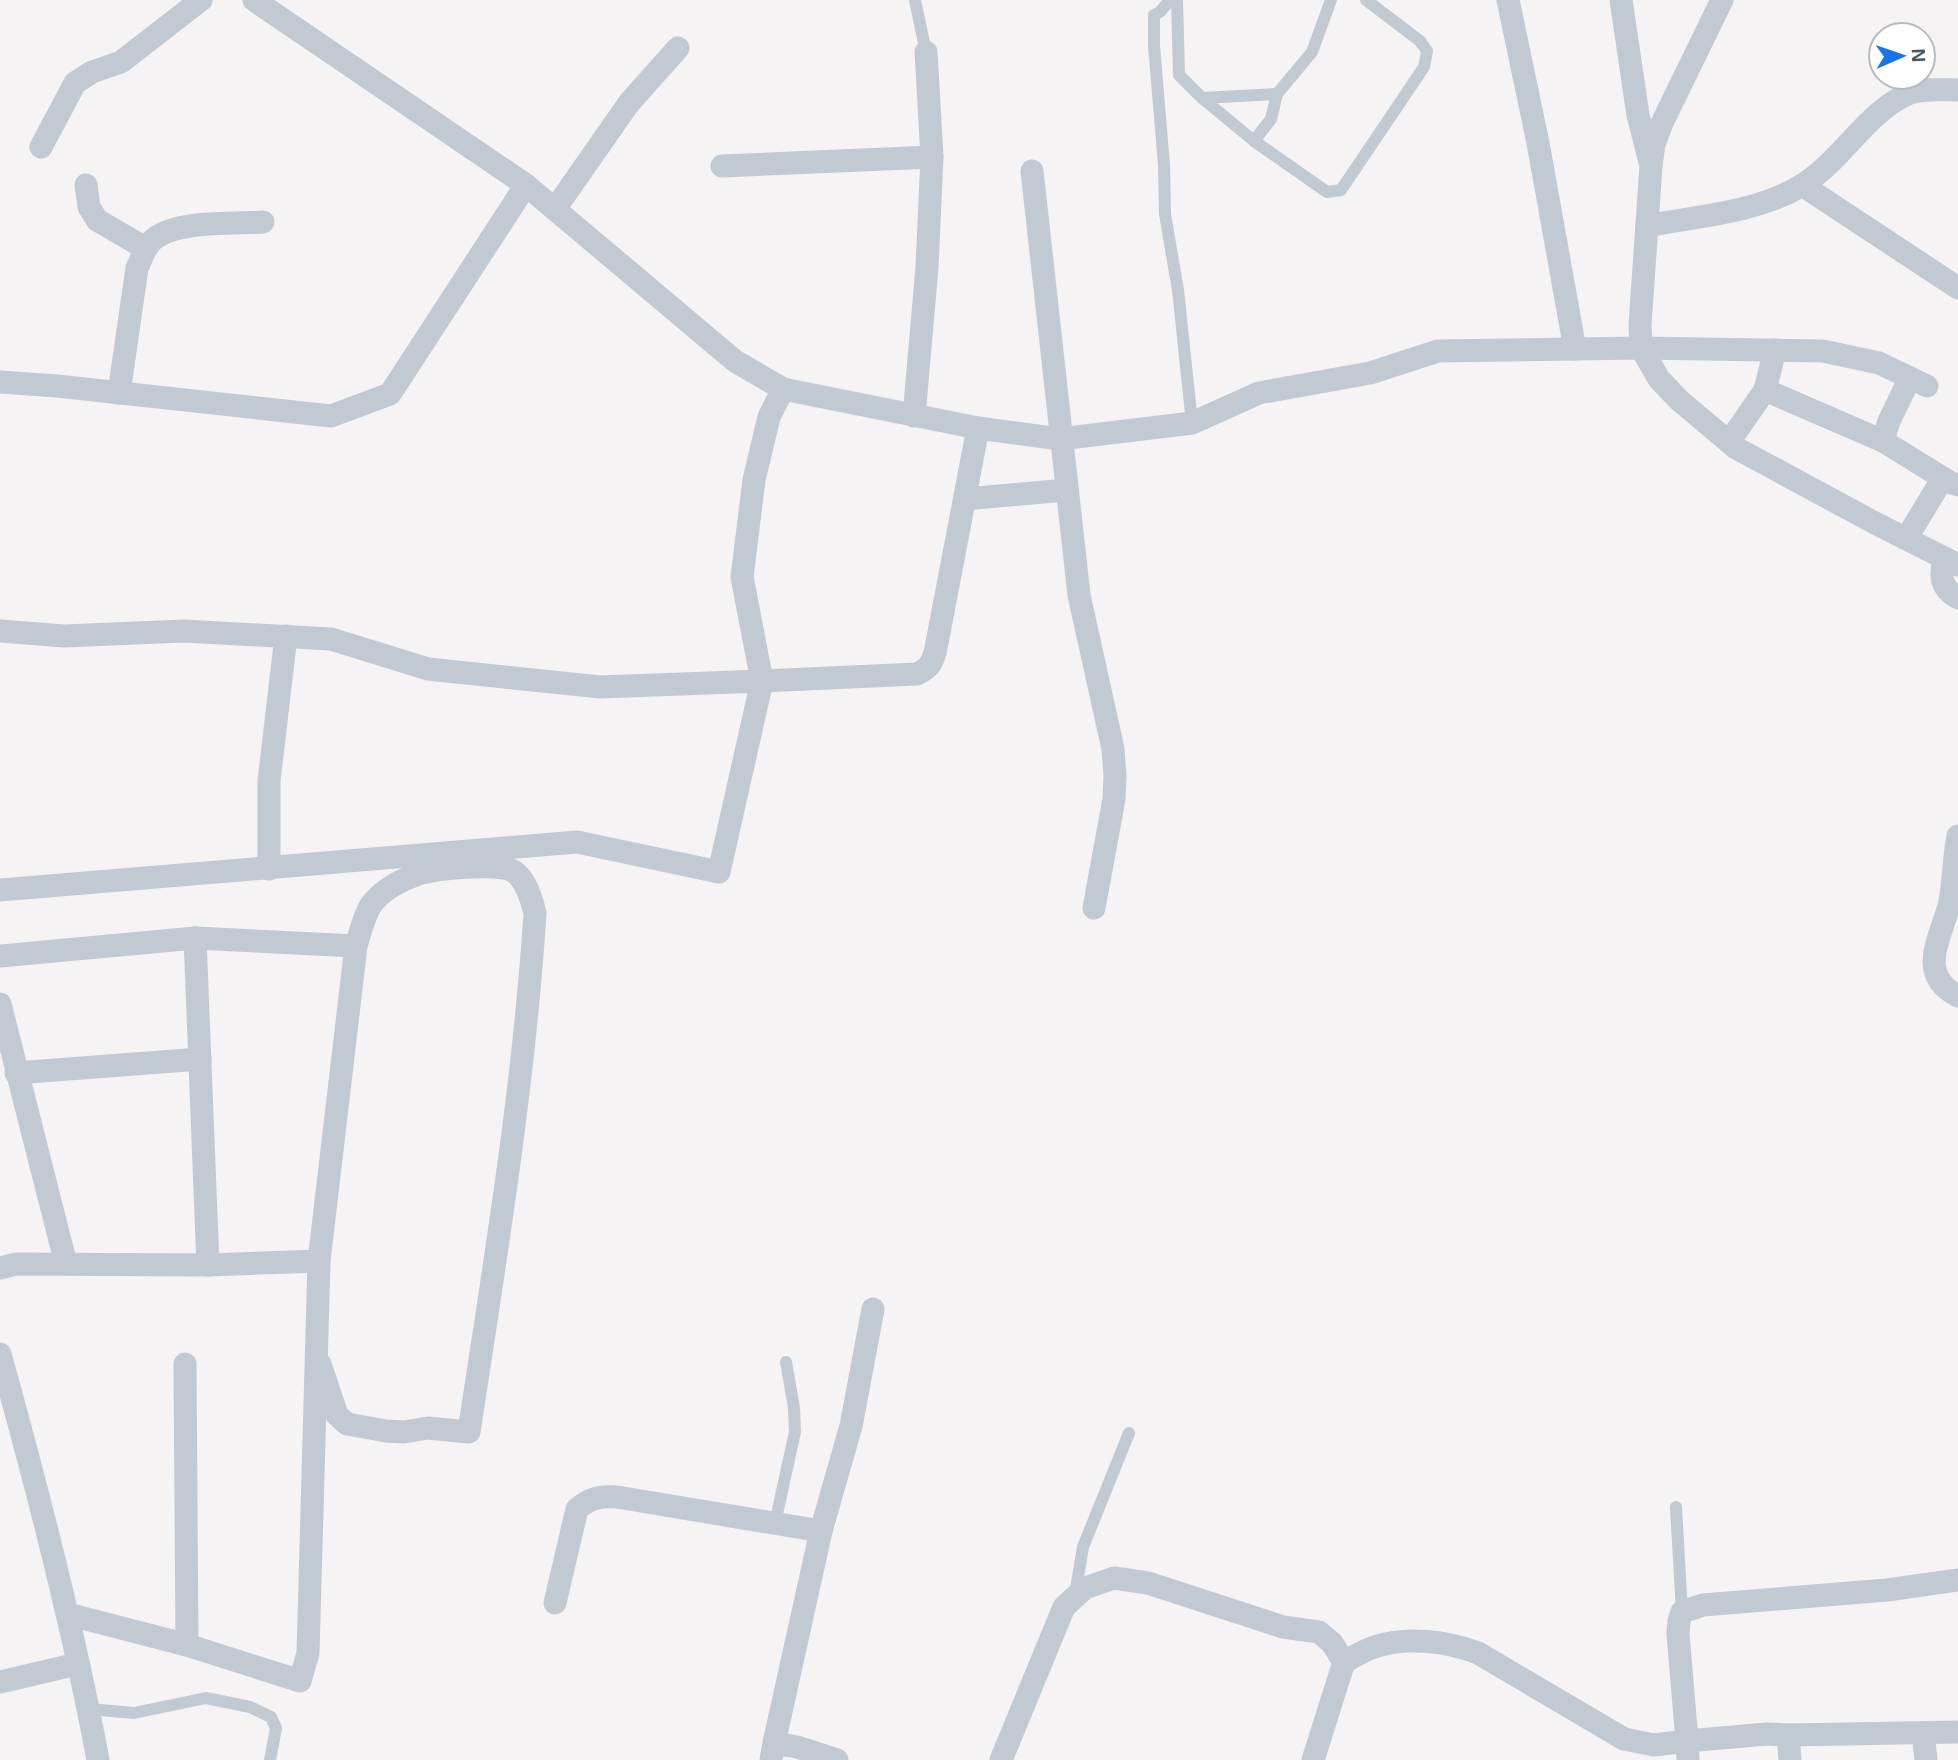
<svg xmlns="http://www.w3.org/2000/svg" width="1958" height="1760" viewBox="0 0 1958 1760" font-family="Arial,sans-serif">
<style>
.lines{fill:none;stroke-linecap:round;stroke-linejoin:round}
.lane{stroke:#c1cad2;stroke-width:12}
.street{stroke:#c1cad2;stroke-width:23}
</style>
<rect width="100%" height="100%" fill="#f5f3f3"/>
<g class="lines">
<g class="lane">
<path d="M915,0L926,52"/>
<path d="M1170,0L1160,12L1154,15V46L1164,165L1165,214L1178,290L1192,423"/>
<path d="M1177,0L1179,75L1202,98L1254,141"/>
<path d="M1331,0L1312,52L1277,94L1271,119L1254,141L1327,192L1341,190L1424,67L1427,51L1420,41L1366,0"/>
<path d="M1202,98L1277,94"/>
<path d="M1676,1507L1682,1612"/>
<path d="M775,1523L795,1432L794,1408L786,1362"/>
<path d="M1075,1595L1083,1547L1129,1433"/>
<path d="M89,1709L134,1713L206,1698L250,1707L271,1717L276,1728L270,1760"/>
</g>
<g class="street">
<path d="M254,0L526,185"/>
<path d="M1508,0L1538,143L1575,349"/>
<path d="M1621,0L1638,115L1650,162"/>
<path d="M1722,0L1662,123L1654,144L1651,166L1640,325L1641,348L1659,379L1679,400L1736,448L1873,522L1958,565"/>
<path d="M41,147L75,83L92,72L121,62L201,0"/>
<path d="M722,166L932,157"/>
<path d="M1032,171L1079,595L1113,749L1115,776L1114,799L1094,908"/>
<path d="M86,185L89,207L97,220L145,248"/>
<path d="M1802,185L1958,288"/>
<path d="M555,209L629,103L678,48"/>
<path d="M1647,226C1698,216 1755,213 1801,186C1843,160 1867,111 1910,93C1924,88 1943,90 1958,90"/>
<path d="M0,382L57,386L331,416L390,394L526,185L735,361L783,389L769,417L754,480L742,577L762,681L917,674C930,668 933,662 936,648L978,428"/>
<path d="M783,389L978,428L1060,439L1192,423L1259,393L1370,373L1438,351L1641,348L1823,351L1879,363L1927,386"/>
<path d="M1765,390L1883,441L1951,483L1958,485"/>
<path d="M119,393L137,268C142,258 145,246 154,239C178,220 233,224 263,222"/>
<path d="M914,416L927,267L932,157L926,52"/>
<path d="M1883,441L1889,421L1910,378"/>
<path d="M1729,442L1765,390L1775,350"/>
<path d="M965,499L1066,490"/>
<path d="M1906,539L1943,478"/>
<path d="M1944,558C1940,576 1940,588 1958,598"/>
<path d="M0,631L64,636L184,631L331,639L428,669L600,687L762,681L719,872L577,842L0,890"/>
<path d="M1958,836C1954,855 1954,875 1951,895C1947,930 1911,972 1958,996"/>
<path d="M269,869V781L286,636"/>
<path d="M195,938L208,1265"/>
<path d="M0,956L195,938L356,946L319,1261L308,1653L300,1681L187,1645L67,1614"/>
<path d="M0,1004L66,1264"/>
<path d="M16,1073L200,1059"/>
<path d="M0,1268L16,1264L208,1265L319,1261"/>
<path d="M0,1354C37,1487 73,1625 98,1760"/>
<path d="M185,1364L187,1645"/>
<path d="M320,1364L337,1415L347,1424L386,1431L404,1432L428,1428L469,1432C495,1260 524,1087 535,913C532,900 525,878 513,871C498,862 433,869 416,875C400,880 381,891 371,905C364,916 360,933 356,946"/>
<path d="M555,1603L577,1509C590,1498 600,1496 617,1497L821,1531"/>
<path d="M1344,1662C1353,1657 1363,1651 1374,1647C1406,1636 1447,1641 1478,1653L1624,1739L1654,1745L1687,1741L1678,1634L1679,1621L1682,1612L1703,1605L1887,1590L1958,1580"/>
<path d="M0,1682L77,1664"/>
<path d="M1923,1733L1926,1760"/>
<path d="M1788,1735L1958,1732"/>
<path d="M774,1743L821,1531L851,1426L873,1309"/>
<path d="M771,1760L774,1743L797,1747L837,1760"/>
<path d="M1001,1760L1064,1607L1085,1588L1114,1578L1148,1583L1283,1627L1319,1632L1332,1643L1344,1662L1313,1760"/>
<path d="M1688,1760L1687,1741L1767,1734L1788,1735L1790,1760"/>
</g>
</g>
<g transform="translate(1902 56) rotate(88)"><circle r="33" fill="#ffffff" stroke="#b7bbc0" stroke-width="2"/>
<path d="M0-5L12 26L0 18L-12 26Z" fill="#1a73e8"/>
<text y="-10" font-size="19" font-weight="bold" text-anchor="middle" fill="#4a5661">N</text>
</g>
</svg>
